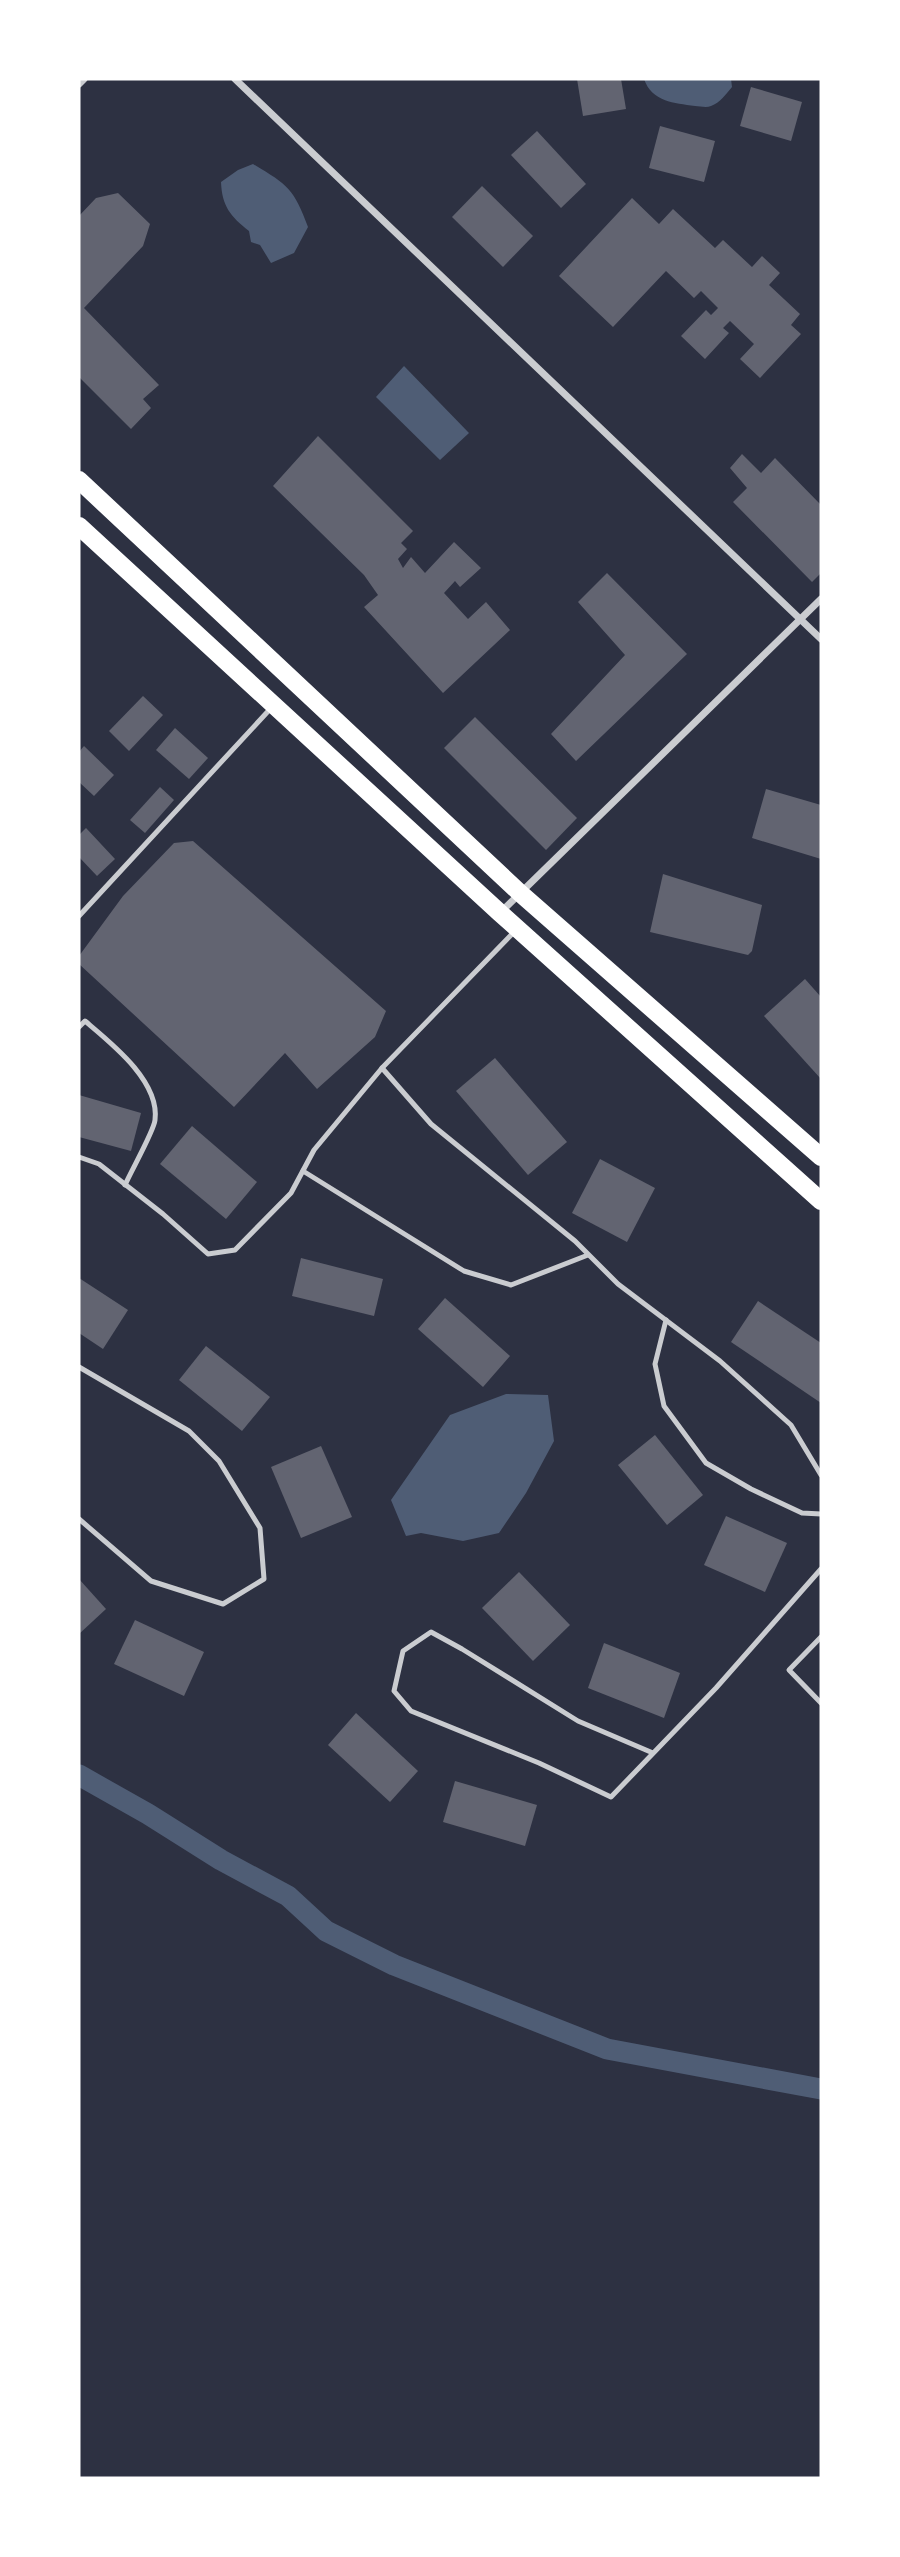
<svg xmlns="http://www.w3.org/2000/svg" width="900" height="2557" viewBox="0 0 900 2557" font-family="Ubuntu,sans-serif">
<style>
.water{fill:#4f5d75}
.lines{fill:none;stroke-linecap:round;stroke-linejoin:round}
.canal{stroke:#4f5d75;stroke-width:21}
.building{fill:#626471}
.service{stroke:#caccd0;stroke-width:5}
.minor{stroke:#caccd0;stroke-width:7}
.primary{stroke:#fff;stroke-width:18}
</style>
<rect width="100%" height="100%" fill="#2d3142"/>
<g class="water">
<path d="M644,79H731L732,87C726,94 720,103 711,106C706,108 700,106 695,106C674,103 652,102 644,79Z"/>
<path d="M253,164C288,185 294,189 308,227L294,253L271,263L260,245L251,242L249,231C230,216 222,206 221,182L238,170Z"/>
<path d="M404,366L469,433L440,460L376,397Z"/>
<path d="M506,1394L548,1395L554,1441L526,1493L499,1533L463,1541L421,1533L406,1536L391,1500L450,1415Z"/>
</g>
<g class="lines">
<path class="canal" d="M79,1775L148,1814L221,1860L288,1896L326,1931L394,1965L607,2049L821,2089"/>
</g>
<g class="building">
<path d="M577,79H621L626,109L583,116Z"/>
<path d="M751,87L802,102L791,141L740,126Z"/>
<path d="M660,126L715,141L704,182L649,168Z"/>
<path d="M537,131L586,184L561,208L511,155Z"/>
<path d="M482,186L533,236L503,267L452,217Z"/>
<path d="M118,193L150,224L143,246L84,308L159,385L143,399L151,408L131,429L79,377V216L96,198Z"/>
<path d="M632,198L659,224L673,209L715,248L723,240L752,267L762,256L780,273L769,285L800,314L791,325L801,334L760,378L740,359L754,344L730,321L723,328L729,333L705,359L681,336L706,310L711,315L718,308L701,291L694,298L666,271L613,327L559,276Z"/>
<path d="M318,436L413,531L401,543L407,549L398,559L403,568L411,557L425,573L454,542L481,568L460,587L455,581L444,593L468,619L486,602L510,630L443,693L364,607L378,595L364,575L273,486Z"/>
<path d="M742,454L761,473L775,458L821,505V573L812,582L733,502L747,488L730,468Z"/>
<path d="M607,573L687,654L576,761L551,734L625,655L578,602Z"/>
<path d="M143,696L163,715L129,751L109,731Z"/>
<path d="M475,717L577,818L546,850L444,748Z"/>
<path d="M175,728L208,758L189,779L156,750Z"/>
<path d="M84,746L114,775L94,796L79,782V752Z"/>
<path d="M160,787L174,800L145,833L130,820Z"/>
<path d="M766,789L821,805V859L752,838Z"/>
<path d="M86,828L115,859L97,876L79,857V835Z"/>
<path d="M193,841L386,1011L375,1037L317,1089L285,1053L234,1107L79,964V956L123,896L174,843Z"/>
<path d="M663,874L762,905L752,951L748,955L650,932Z"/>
<path d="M805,979L821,997V1079L764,1016Z"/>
<path d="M495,1058L567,1142L528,1175L456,1091Z"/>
<path d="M79,1095L141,1113L131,1151L79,1137Z"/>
<path d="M192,1126L257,1182L226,1219L160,1164Z"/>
<path d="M600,1159L655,1188L627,1242L572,1213Z"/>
<path d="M301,1258L383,1279L374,1316L292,1296Z"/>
<path d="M79,1278L128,1310L103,1349L79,1333Z"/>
<path d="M445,1298L510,1356L483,1387L418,1329Z"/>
<path d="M758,1301L821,1343V1403L731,1342Z"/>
<path d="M206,1346L270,1397L242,1431L179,1380Z"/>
<path d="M655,1435L703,1495L667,1525L618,1465Z"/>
<path d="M321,1446L352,1517L301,1538L271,1467Z"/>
<path d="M726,1516L787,1543L765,1592L704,1565Z"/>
<path d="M519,1572L570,1625L533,1661L482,1608Z"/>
<path d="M79,1579L106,1609L79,1634Z"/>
<path d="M135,1620L204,1652L184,1696L114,1664Z"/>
<path d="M604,1643L680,1673L664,1718L588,1688Z"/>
<path d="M356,1713L418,1771L390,1802L328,1745Z"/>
<path d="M455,1781L537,1805L525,1846L443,1822Z"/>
</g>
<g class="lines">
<g class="service">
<path d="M79,916L272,707"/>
<path d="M79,1027L85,1021C111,1043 160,1081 155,1120C154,1131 131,1171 125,1185"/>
<path d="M382,1068L431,1124L575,1241L618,1284L720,1361L791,1425L821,1475"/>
<path d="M79,1157L99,1164L163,1214L208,1254L235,1250L291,1193L314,1150L382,1068L515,931"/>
<path d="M303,1171L464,1271L511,1285L588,1255"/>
<path d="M666,1320L655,1364L664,1406L706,1463L751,1489L802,1513L821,1514"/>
<path d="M79,1367L189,1431L219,1461L260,1528L264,1579L223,1604L151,1581L79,1519"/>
<path d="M821,1637L789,1670L821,1703"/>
<path d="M653,1753L578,1721L462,1649L431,1632L403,1651L394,1691L411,1711L539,1763L611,1797L716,1688L821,1569"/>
</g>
<g class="minor">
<path d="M235,79L821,639"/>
<path d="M79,84L84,79"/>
<path d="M500,913L821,599"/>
</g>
<g class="primary">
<path d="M79,480L520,893L821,1157"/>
<path d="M79,526L500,913L821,1201"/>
</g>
</g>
<rect width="900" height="2557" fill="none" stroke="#ffffff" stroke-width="161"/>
</svg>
